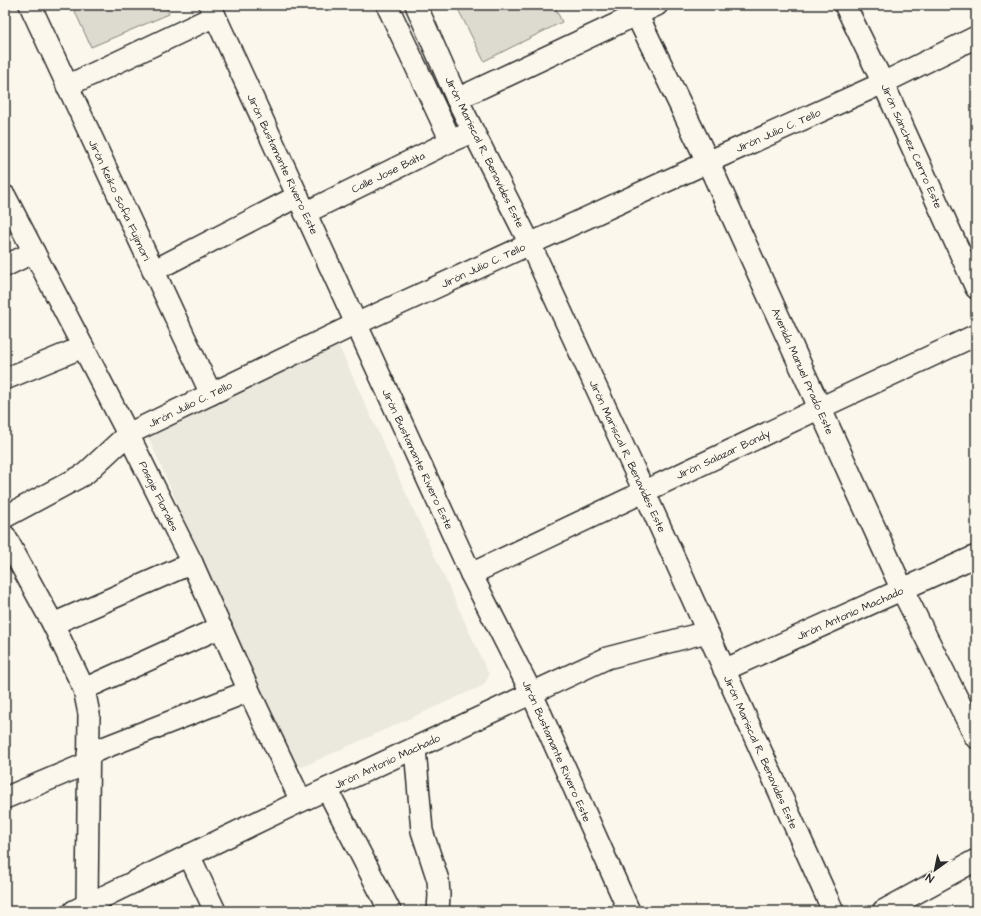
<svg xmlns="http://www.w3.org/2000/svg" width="981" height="916" viewBox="0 0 981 916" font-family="'Architects Daughter',sans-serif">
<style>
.built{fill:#ebe8de}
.green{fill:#dddad0;stroke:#84827e}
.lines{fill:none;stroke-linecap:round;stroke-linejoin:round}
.minor-casing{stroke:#2b2b2b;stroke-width:24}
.tertiary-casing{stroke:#2b2b2b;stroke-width:25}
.minor{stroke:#fbf7ec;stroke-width:21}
.tertiary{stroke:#fbf7ec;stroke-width:22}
.labels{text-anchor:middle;stroke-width:3;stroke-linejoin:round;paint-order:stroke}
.street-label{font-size:11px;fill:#2b2b2b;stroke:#fbf7ec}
</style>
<rect width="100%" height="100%" fill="#fbf7ec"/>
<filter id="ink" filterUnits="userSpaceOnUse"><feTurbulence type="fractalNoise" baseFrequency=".025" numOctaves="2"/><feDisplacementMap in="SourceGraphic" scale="8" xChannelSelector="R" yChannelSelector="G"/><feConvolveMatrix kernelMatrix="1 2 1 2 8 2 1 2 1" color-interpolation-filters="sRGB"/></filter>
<g filter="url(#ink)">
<path class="built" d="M336,340L489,675L484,685L302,767L291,762L149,439V433Z"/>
<g class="green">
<path d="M72,5H165L169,14L91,47Z"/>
<path d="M461,5H554L562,22L484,61L457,7Z"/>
</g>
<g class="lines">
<defs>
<g id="minor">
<path d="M30,5L211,394"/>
<path d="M210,5L471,574L532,694L629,911"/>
<path d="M387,5L451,141"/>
<path d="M416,5L457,99L530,244L644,491L833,911"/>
<path d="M845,5L883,83L976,288"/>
<path d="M67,86L215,16"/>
<path d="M457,99L657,5"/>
<path d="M5,196L128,434L192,563L249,691L301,801"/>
<path d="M305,213L451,141L472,132"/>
<path d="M5,266L34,252"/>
<path d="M153,271L298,196"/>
<path d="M5,379L83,347"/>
<path d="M5,517L85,474L128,434L356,324L708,162L883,83L976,37"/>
<path d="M5,536L53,624L84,689L89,714L87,905L90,911"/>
<path d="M471,574L820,408L976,335"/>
<path d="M53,624L192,563"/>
<path d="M724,670L976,556"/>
<path d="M84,689L221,627"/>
<path d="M415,748L422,831L438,880L439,895L438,911"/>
<path d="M88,754L249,691"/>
<path d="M327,789L390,911"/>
<path d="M5,798L88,763"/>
<path d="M189,855L215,911"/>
<path d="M74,911L301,801L607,658L707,632"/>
<path d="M883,911L976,860"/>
</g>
<path id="tertiary" d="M632,5L708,162L902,589L976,737"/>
</defs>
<use href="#minor" class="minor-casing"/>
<use href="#tertiary" class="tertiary-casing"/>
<use href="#minor" class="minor"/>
<use href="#tertiary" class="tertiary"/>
</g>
</g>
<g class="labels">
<g class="street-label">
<text transform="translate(778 130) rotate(-24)" y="4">Jirón Julio C. Tello</text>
<text transform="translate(912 146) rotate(66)" y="4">Jirón Sánchez Cerro Este</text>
<text transform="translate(485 152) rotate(64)" y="4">Jirón Mariscal R. Benavides Este</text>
<text transform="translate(283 164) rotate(65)" y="4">Jirón Bustamante Rivero Este</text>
<text transform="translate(388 172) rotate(-26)" y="4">Calle Jose Balta</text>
<text transform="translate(120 200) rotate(65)" y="4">Jirón Keiko Sofia Fujimori</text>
<text transform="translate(483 265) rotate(-25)" y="4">Jirón Julio C. Tello</text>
<text transform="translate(803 371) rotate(66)" y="4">Avenida Manuel Prado Este</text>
<text transform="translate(190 404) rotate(-26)" y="4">Jirón Julio C. Tello</text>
<text transform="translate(723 454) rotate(-25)" y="4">Jirón Salazar Bondy</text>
<text transform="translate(628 456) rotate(65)" y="4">Jirón Mariscal R. Benavides Este</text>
<text transform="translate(418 459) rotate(65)" y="4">Jirón Bustamante Rivero Este</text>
<text transform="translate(159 496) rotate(64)" y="4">Pasaje Florales</text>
<text transform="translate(850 613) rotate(-24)" y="4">Jirón Antonio Machado</text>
<text transform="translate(557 751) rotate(66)" y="4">Jirón Bustamante Rivero Este</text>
<text transform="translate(761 752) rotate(66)" y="4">Jirón Mariscal R. Benavides Este</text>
<text transform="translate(387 761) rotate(-25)" y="4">Jirón Antonio Machado</text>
</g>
</g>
<rect width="981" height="916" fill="none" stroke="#fbf7ec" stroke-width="20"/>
<rect x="10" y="10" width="961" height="896" fill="none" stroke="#2b2b2b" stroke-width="1.5" filter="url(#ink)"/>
<g transform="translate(935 870) rotate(213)" stroke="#fbf7ec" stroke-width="3" paint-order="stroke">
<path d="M0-3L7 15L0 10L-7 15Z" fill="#2b2b2b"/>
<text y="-6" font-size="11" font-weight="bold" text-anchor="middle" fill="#2b2b2b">N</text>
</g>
</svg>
